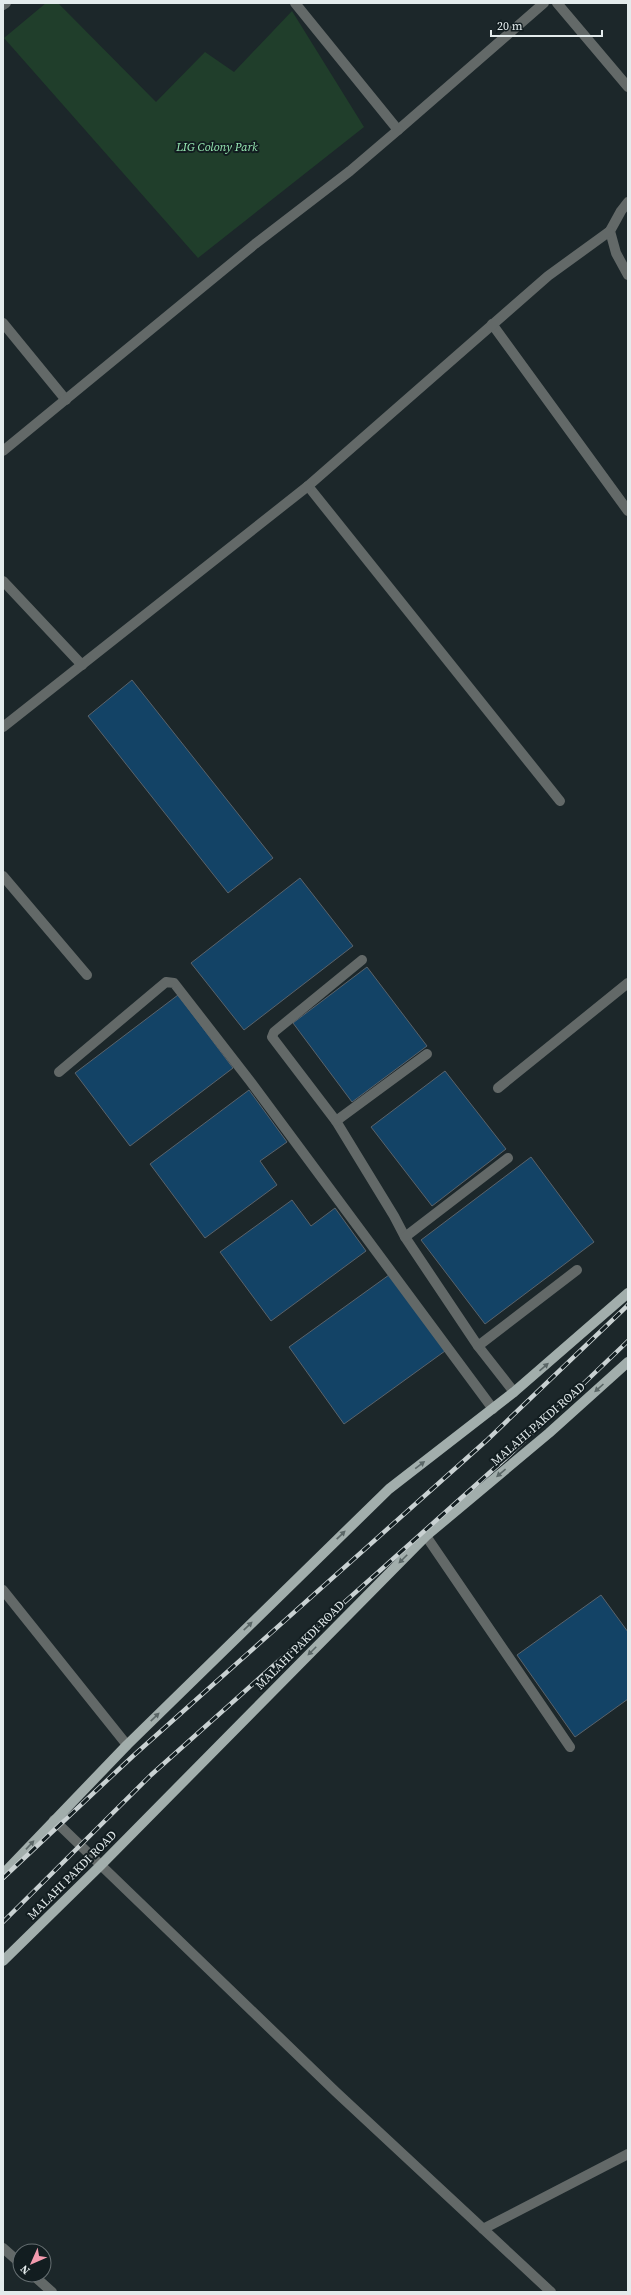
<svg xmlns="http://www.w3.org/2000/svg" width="631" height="2295" viewBox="0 0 631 2295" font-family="'Source Serif 4',serif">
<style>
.green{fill:#203e2b}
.building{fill:#134366;stroke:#5a636b}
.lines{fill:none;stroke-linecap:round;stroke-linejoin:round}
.minor{stroke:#636968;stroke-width:10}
.major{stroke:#a2aeac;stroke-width:10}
.rail-casing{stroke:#c9d1d2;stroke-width:4.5}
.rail{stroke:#121d20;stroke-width:3;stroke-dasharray:9;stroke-linecap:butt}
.oneway{fill:#5a6666}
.labels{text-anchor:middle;stroke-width:4;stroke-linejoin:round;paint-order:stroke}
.park-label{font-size:12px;font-style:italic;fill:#97e8b3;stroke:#121d20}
.street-label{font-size:12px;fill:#e3ebec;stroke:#121d20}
</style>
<rect width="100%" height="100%" fill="#1c272a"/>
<path class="green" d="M46,3H58L156,102L205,52L234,72L292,11L364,127L198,258L4,38Z"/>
<g class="building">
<path d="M132,680L273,858L228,893L88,716Z"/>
<path d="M300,878L353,946L244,1030L191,963Z"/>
<path d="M367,967L427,1046L352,1102L293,1023Z"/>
<path d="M178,995L233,1068L130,1146L75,1073Z"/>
<path d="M445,1071L506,1149L432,1206L371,1127Z"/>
<path d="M249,1090L287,1142L260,1161L277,1185L205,1238L150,1164Z"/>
<path d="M531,1157L594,1242L485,1324L421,1240Z"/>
<path d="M292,1200L311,1226L335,1208L366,1251L271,1321L220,1252Z"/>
<path d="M389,1275L445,1351L344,1424L289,1347Z"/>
<path d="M601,1595L628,1632V1699L575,1737L517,1655Z"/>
</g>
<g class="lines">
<g class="minor">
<path d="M557,3L628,87"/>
<path d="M3,5L6,3"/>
<path d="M398,130L544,3"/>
<path d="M628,202L621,211L610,231L616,253L628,275"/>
<path d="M3,323L66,400"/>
<path d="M492,324L628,511"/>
<path d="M3,451L255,244L350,171L398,130L295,3"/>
<path d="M308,486L560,801"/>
<path d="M3,581L82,665"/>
<path d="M3,727L308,486L548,276L610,231"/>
<path d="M3,876L87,975"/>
<path d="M362,960L274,1032L272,1037L336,1121L394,1216L405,1237L478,1346L514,1392"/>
<path d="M59,1072L166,982L174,983L250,1081L493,1409"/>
<path d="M498,1088L628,983"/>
<path d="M336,1121L427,1054"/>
<path d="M405,1237L508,1158"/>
<path d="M478,1346L577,1270"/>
<path d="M426,1536L570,1747"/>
<path d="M3,1590L127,1745"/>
<path d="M54,1820L336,2092L551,2292"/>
<path d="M483,2229L628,2154"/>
<path d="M3,2248L20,2263"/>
<path d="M33,2275L52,2292"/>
</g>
<g class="major">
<path d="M3,1874L127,1745L389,1489L514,1392L628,1293"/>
<path d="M3,1961L100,1866L426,1536L549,1433L628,1362"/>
</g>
<defs>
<g id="rail">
<path d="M3,1878L133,1756L486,1441L628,1305"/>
<path d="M3,1922L151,1775L506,1458L628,1341"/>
</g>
</defs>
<use href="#rail" class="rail-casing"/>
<use href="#rail" class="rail"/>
</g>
<defs><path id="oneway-solid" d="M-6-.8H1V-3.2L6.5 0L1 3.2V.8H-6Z"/></defs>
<g class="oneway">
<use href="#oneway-solid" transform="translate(544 1367) rotate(-41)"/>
<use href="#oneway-solid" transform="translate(599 1388) rotate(138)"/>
<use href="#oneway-solid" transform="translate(420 1465) rotate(-37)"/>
<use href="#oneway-solid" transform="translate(501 1473) rotate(140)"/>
<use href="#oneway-solid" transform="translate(341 1535) rotate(-44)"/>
<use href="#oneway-solid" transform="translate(403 1559) rotate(135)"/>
<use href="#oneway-solid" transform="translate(248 1626) rotate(-44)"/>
<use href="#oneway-solid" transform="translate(312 1651) rotate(135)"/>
<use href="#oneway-solid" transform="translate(155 1717) rotate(-44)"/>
<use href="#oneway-solid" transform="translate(30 1845) rotate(-47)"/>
</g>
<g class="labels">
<g class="park-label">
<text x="217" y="151">LIG Colony Park</text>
</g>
<g class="street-label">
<text transform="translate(538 1424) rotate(-41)" y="4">MALAHI PAKDI ROAD</text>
<text transform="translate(300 1645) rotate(-45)" y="4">MALAHI PAKDI ROAD</text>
<text transform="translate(72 1875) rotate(-45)" y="4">MALAHI PAKDI ROAD</text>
</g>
</g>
<rect width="631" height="2295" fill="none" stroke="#e3ebec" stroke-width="8"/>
<g transform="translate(32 2263) rotate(225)"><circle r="19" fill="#121d20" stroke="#666f72"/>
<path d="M0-3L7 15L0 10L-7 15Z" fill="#f29aae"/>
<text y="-6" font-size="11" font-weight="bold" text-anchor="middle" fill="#e3ebec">N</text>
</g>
<path d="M491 30v6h111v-6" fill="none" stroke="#e3ebec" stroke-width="2"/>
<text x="497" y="30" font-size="12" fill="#e3ebec" stroke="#121d20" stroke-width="3" paint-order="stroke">20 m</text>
</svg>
